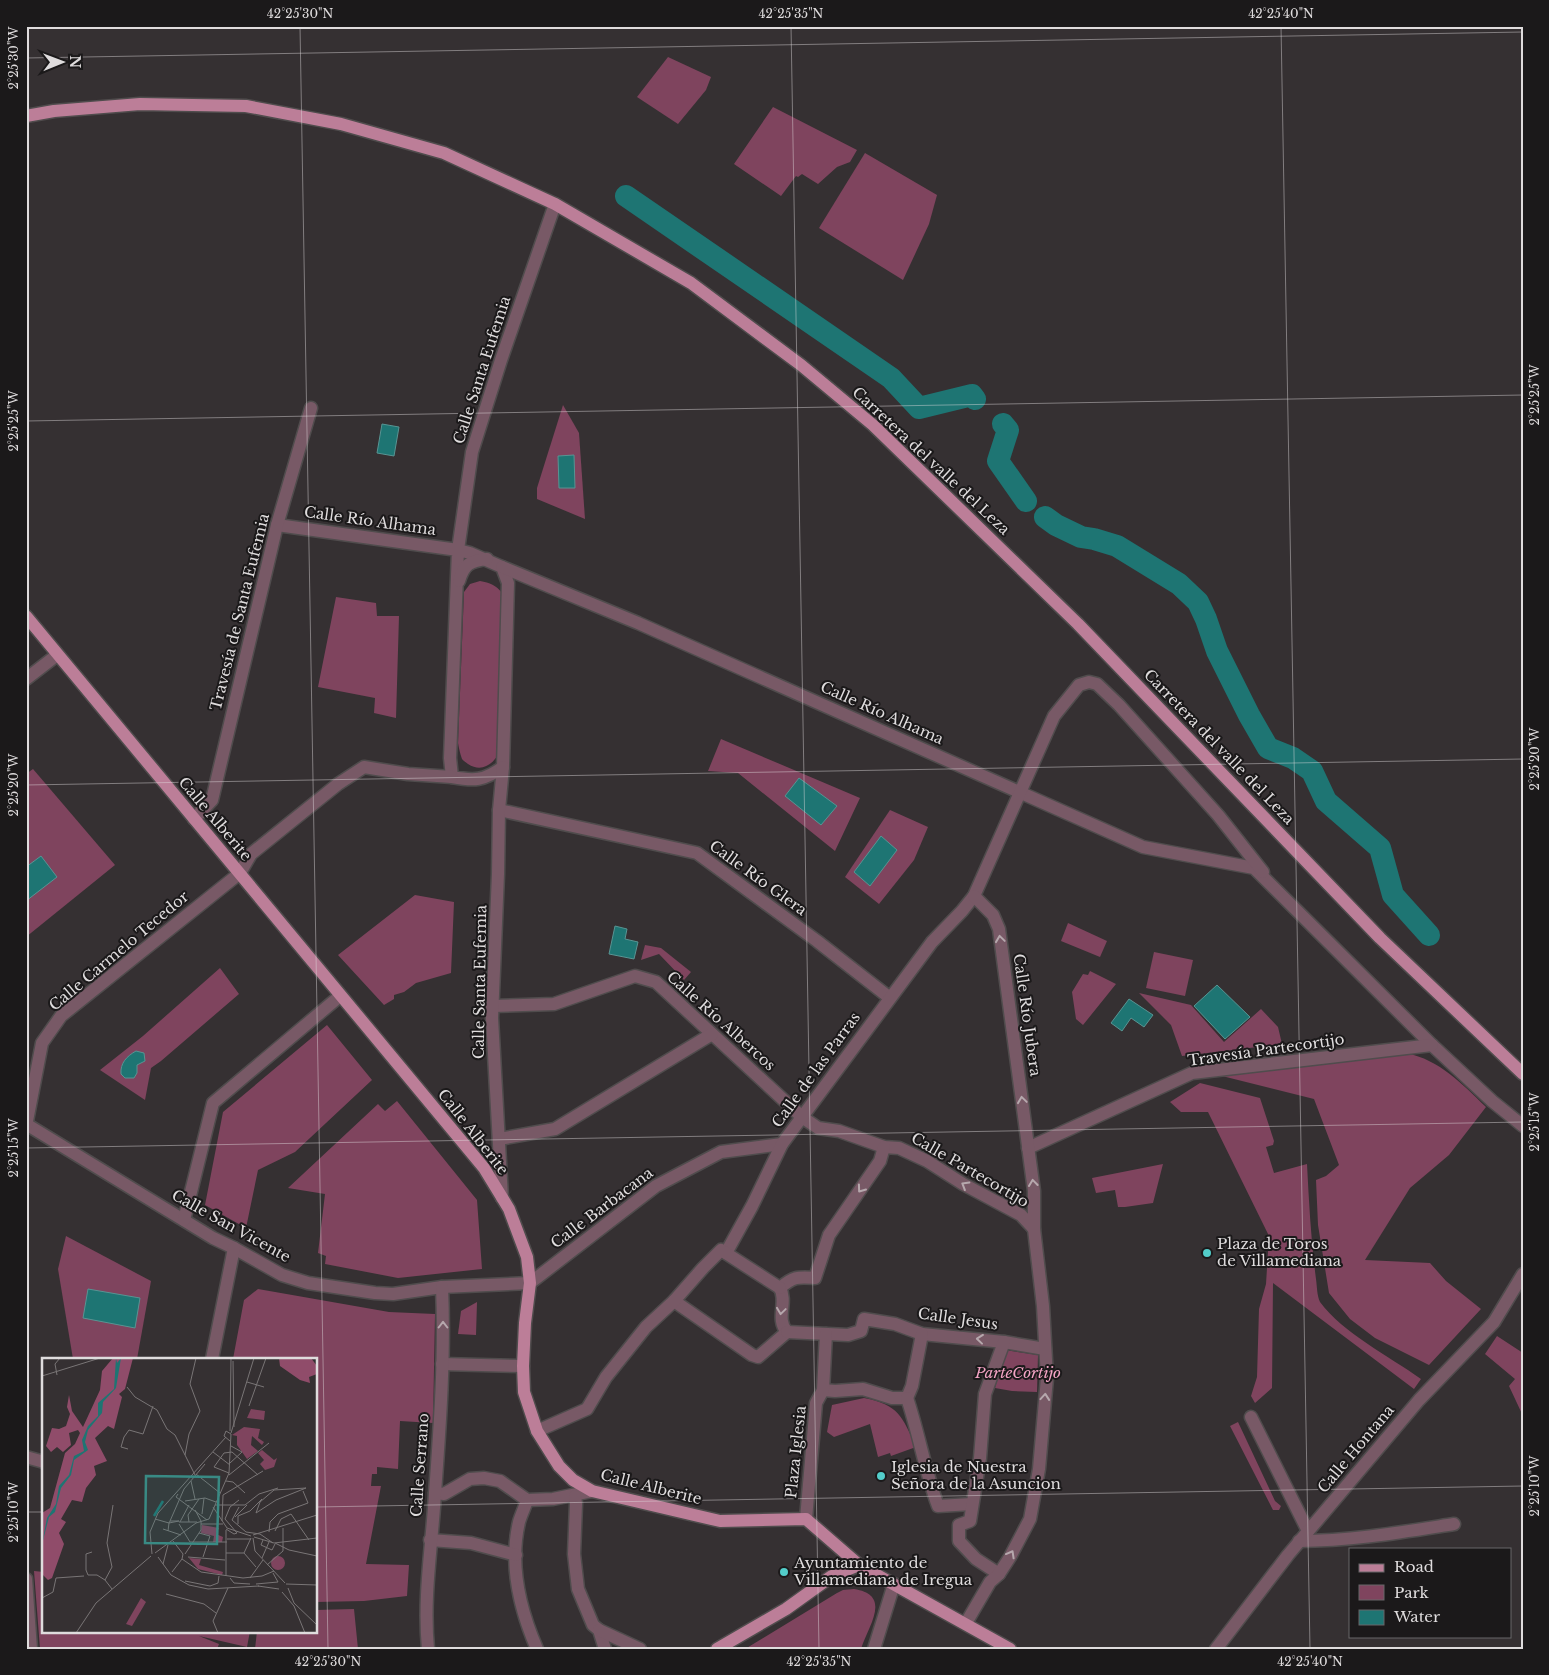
<svg xmlns="http://www.w3.org/2000/svg" width="1549" height="1675" viewBox="0 0 1549 1675" font-family="'Libre Baskerville',serif">
<style>
.green{fill:#7f445e}
.water{fill:#1e7573;stroke:#589493}
.lines{fill:none;stroke-linecap:round;stroke-linejoin:round}
.canal{stroke:#1e7573;stroke-width:22}
.minor-casing{stroke:#504c4d;stroke-width:15}
.major-casing{stroke:#504c4d;stroke-width:15}
.minor{stroke:#785966;stroke-width:12}
.major{stroke:#bc7e98;stroke-width:12}
.oneway{stroke:#b6a8ad}
.ticks{fill:none;stroke:#dfdcdd;stroke-width:1;stroke-opacity:0.45}
.poi-dot{fill:#53cdca;stroke:#1b191a;stroke-width:2}
.labels{text-anchor:middle;stroke-width:4;stroke-linejoin:round;paint-order:stroke}
.street-label{font-size:15px;fill:#dfdcdd;stroke:#1b191a}
.poi-label{font-size:15px;fill:#dfdcdd;stroke:#1b191a;text-anchor:start}
.park-label{font-size:15px;font-style:italic;fill:#f4a4c5;stroke:#1b191a}
.inset-river{fill:none;stroke:#1e7573;stroke-width:2.5}
.inset-road{fill:none;stroke:#797576;stroke-width:1}
.view{fill:#398a84;fill-opacity:0.15;stroke:#398a84;stroke-width:2.5}
.inset-edge{fill:none;stroke:#dfdcdd;stroke-width:2.5}
.neatline{fill:none;stroke:#dfdcdd;stroke-width:2}
.ticks-label{font-size:12px;text-anchor:middle;fill:#dfdcdd}
</style>
<rect width="100%" height="100%" fill="#353032"/>
<g class="green">
<path d="M668,57L711,77L706,90L678,124L637,97Z"/>
<path d="M773,107L857,150L850,162L837,167L818,184L802,174L798,177L796,176L781,196L734,164Z"/>
<path d="M865,153L937,195L929,224L903,280L819,228Z"/>
<path d="M563,405L579,433L585,519L537,499V488Z"/>
<path d="M480,581C490,583 496,585 502,593L500,751C494,764 482,773 468,764C466,762 463,761 462,759C460,754 459,748 458,743L464,592L470,584Z"/>
<path d="M336,597L376,603L377,616H399L396,718L374,713L375,698L318,687Z"/>
<path d="M721,739L860,798L835,851L738,773L708,771Z"/>
<path d="M33,769L115,865L26,937V774Z"/>
<path d="M890,810L928,827L914,860L879,904L845,877Z"/>
<path d="M415,895L454,902L451,973L416,983L404,992L394,995V999L384,1005L338,955Z"/>
<path d="M1068,923L1107,941L1100,957L1061,941Z"/>
<path d="M645,945L661,948L691,972L684,980L659,954L641,960Z"/>
<path d="M1154,952L1193,960L1185,996L1146,988Z"/>
<path d="M220,968L239,994L161,1061L151,1068L145,1100L100,1070L143,1036Z"/>
<path d="M1090,971L1116,984L1083,1025L1076,1019L1072,992L1083,974L1088,975Z"/>
<path d="M1139,993L1191,1005L1224,1042L1261,1009L1278,1027L1282,1044L1182,1056L1171,1025Z"/>
<path d="M327,1025L372,1080L295,1152L258,1170L246,1228L205,1205L223,1112Z"/>
<path d="M1406,1053C1440,1060 1462,1084 1486,1107L1449,1155L1410,1188L1365,1260L1430,1263L1446,1281L1481,1309L1429,1365L1375,1338L1350,1319L1329,1293L1318,1225L1316,1180L1326,1176L1339,1165L1314,1099L1214,1074Z"/>
<path d="M1200,1083L1260,1098L1274,1141L1273,1145L1266,1147L1274,1173L1307,1164C1309,1203 1311,1241 1316,1279C1317,1286 1317,1296 1320,1302C1343,1333 1389,1356 1421,1379L1414,1389L1273,1283L1272,1388L1255,1403L1251,1396L1257,1377L1259,1309L1266,1284L1269,1236L1208,1112H1181L1170,1102Z"/>
<path d="M397,1101L477,1200L482,1269L398,1278L325,1264L326,1256L318,1253L325,1194L288,1188L378,1104L385,1111Z"/>
<path d="M1163,1164L1153,1203L1125,1207H1118L1115,1190L1096,1193L1092,1178Z"/>
<path d="M66,1236L151,1281L137,1359H73L58,1269Z"/>
<path d="M258,1289L389,1312L435,1314L433,1423L400,1421L398,1469L377,1467V1474H372L371,1486H381L366,1564L409,1565L407,1596L364,1601L316,1602V1359H233L244,1300Z"/>
<path d="M477,1302L476,1335L458,1334L461,1311Z"/>
<path d="M1497,1336L1523,1353V1416L1509,1386L1515,1379L1485,1354Z"/>
<path d="M1005,1350L1038,1355L1037,1392L1012,1391L995,1388Z"/>
<path d="M864,1398C899,1405 902,1416 916,1447L891,1456L890,1453L878,1457L870,1424L834,1437L827,1432L832,1405Z"/>
<path d="M1238,1422L1275,1501L1281,1506L1279,1510H1273L1230,1426Z"/>
<path d="M34,1571L44,1572V1631H250L247,1647L199,1636L219,1644L217,1649H40Z"/>
<path d="M854,1589C893,1595 868,1626 861,1649H745L837,1593L843,1590Z"/>
<path d="M354,1609L358,1649H255L257,1631H316V1610Z"/>
</g>
<g class="water">
<path d="M382,424L399,427L394,456L377,453Z"/>
<path d="M574,455L575,488H559L558,456Z"/>
<path d="M799,778L837,806L821,825L785,796Z"/>
<path d="M881,836L897,850L870,886L854,872Z"/>
<path d="M41,856L57,877L26,901V867Z"/>
<path d="M615,926L627,929L625,939L638,942L634,959L609,954Z"/>
<path d="M1217,985L1250,1017L1225,1039L1194,1006Z"/>
<path d="M1129,999L1153,1015L1144,1027L1131,1018L1122,1031L1111,1023Z"/>
<path d="M136,1051L144,1053L145,1061L137,1065V1073L134,1078H125L121,1074C120,1063 127,1056 136,1051Z"/>
<path d="M88,1289L140,1298L135,1328L83,1318Z"/>
</g>
<g class="lines">
<g class="canal">
<path d="M626,196L891,378L919,408L972,395L975,399"/>
<path d="M1003,424L1008,430L998,461L1026,501"/>
<path d="M1045,517L1056,525L1081,537L1094,539L1117,546L1179,584L1198,602L1206,619L1217,651L1249,715L1268,748L1293,758L1312,771L1326,801L1380,848L1393,895L1429,935"/>
</g>
<defs>
<g id="minor">
<path d="M277,525L458,550L470,553L502,567L508,583L503,767C484,781 474,781 452,777L450,758L458,550L472,452L501,360L555,204"/>
<path d="M502,567L638,623L1143,847L1254,868L1432,1045L1492,1101L1523,1126"/>
<path d="M459,581C464,564 470,561 487,559"/>
<path d="M26,679L57,655"/>
<path d="M499,810L697,853L817,941L890,998"/>
<path d="M194,819L212,800L277,525L311,408"/>
<path d="M492,1006L554,1004L635,976L656,982L802,1117L818,1128L839,1131L884,1147L899,1148L927,1161L963,1184L1021,1215L1034,1229"/>
<path d="M26,1124L213,1238L234,1248L282,1275L308,1283L375,1293L393,1294L442,1287L530,1283L656,1186L721,1152L782,1144"/>
<path d="M26,1126L42,1043L61,1016L240,873L251,854L338,784L364,767L408,774L452,777"/>
<path d="M499,1139L555,1129L712,1034"/>
<path d="M1028,1148L1192,1073L1432,1045"/>
<path d="M502,1198L492,1018L498,874L499,810L503,767"/>
<path d="M184,1220L213,1103L340,996"/>
<path d="M726,1253L752,1206L782,1144L932,942L962,911L974,896L1054,716L1079,685L1089,682L1097,684L1119,705L1218,815L1263,872"/>
<path d="M780,1288C794,1276 798,1277 815,1278L829,1235L880,1161L884,1147"/>
<path d="M780,1288C788,1303 775,1318 787,1332"/>
<path d="M674,1301L752,1355L758,1357L787,1332"/>
<path d="M787,1332L848,1335L861,1331L864,1319L895,1324L922,1334L1004,1342L1045,1349"/>
<path d="M212,1359L234,1248"/>
<path d="M442,1364L523,1366"/>
<path d="M823,1390L835,1391L863,1389L892,1398H907L912,1386L922,1334"/>
<path d="M907,1398C919,1434 925,1471 938,1506L972,1504"/>
<path d="M1251,1417L1308,1531"/>
<path d="M537,1431L587,1409L606,1377L646,1327L674,1301L703,1268L721,1250L780,1288"/>
<path d="M26,1457L44,1462"/>
<path d="M435,1493L444,1494L470,1479L484,1478L500,1481L527,1500L553,1499L592,1491"/>
<path d="M575,1496L576,1504L574,1554L578,1589L593,1625L599,1630L605,1649"/>
<path d="M527,1500C525,1507 521,1515 519,1522C509,1565 520,1610 537,1649"/>
<path d="M806,1519L816,1403L823,1390L826,1334"/>
<path d="M430,1540L471,1543L516,1555"/>
<path d="M1299,1541C1352,1541 1403,1532 1454,1524"/>
<path d="M999,1574L976,1559L959,1541V1525L970,1521L980,1458L985,1394L1004,1342"/>
<path d="M26,1579L31,1649"/>
<path d="M966,1623L990,1582L999,1574L1010,1557L1030,1519L1039,1469L1047,1378L1043,1306L1034,1229V1191L999,929L993,915L974,896"/>
<path d="M599,1630L640,1649"/>
<path d="M428,1649C423,1596 432,1546 435,1493C440,1425 445,1355 442,1287"/>
<path d="M874,1649L894,1584"/>
<path d="M1216,1649L1288,1555L1419,1400L1494,1322L1523,1274"/>
</g>
<g id="major">
<path d="M26,116L54,111L140,104L246,106L341,124L444,153L555,204L691,283L801,365L873,425L1078,624L1380,938L1523,1074"/>
<path d="M26,616L484,1168L509,1209L527,1257L530,1283L525,1323L523,1366L524,1392L537,1431L559,1466L573,1480L592,1491L720,1521L806,1519L859,1565L1010,1649"/>
<path d="M717,1649L786,1609L832,1576L859,1565"/>
</g>
</defs>
<use href="#minor" class="minor-casing"/>
<use href="#major" class="major-casing"/>
<use href="#minor" class="minor"/>
<use href="#major" class="major"/>
</g>
<defs><path id="oneway-chevron" d="M-2-3.5L2.5 0L-2 3.5" fill="none" stroke-width="1.6" stroke-linecap="round" stroke-linejoin="round" transform="scale(1.25)"/></defs>
<g class="oneway">
<use href="#oneway-chevron" transform="translate(1000 939) rotate(-98)"/>
<use href="#oneway-chevron" transform="translate(1022 1100) rotate(-98)"/>
<use href="#oneway-chevron" transform="translate(1033 1183) rotate(-97)"/>
<use href="#oneway-chevron" transform="translate(965 1185) rotate(-149)"/>
<use href="#oneway-chevron" transform="translate(861 1189) rotate(126)"/>
<use href="#oneway-chevron" transform="translate(781 1311) rotate(98)"/>
<use href="#oneway-chevron" transform="translate(443 1325) rotate(-90)"/>
<use href="#oneway-chevron" transform="translate(980 1339) rotate(-174)"/>
<use href="#oneway-chevron" transform="translate(1045 1397) rotate(-85)"/>
<use href="#oneway-chevron" transform="translate(1011 1554) rotate(-61)"/>
</g>
<path class="ticks" d="M300,26L328,1649M791,26L819,1649M1281,26L1310,1649M26,58L1523,32M26,421L1523,395M26,785L1523,759M26,1148L1523,1122M316,1507L1523,1486M26,1512H44"/>
<g class="poi-dot">
<circle cx="1207" cy="1253" r="5"/>
<circle cx="881" cy="1476" r="5"/>
<circle cx="784" cy="1572" r="5"/>
</g>
<g class="labels">
<g class="street-label">
<text transform="translate(482 370) rotate(-72)" y="5">Calle Santa Eufemia</text>
<text transform="translate(931 461) rotate(43)" y="5">Carretera del valle del Leza</text>
<text transform="translate(370 521) rotate(8)" y="5">Calle Río Alhama</text>
<text transform="translate(240 612) rotate(-76)" y="5">Travesía de Santa Eufemia</text>
<text transform="translate(882 713) rotate(24)" y="5">Calle Río Alhama</text>
<text transform="translate(1219 747) rotate(46)" y="5">Carretera del valle del Leza</text>
<text transform="translate(215 819) rotate(50)" y="5">Calle Alberite</text>
<text transform="translate(758 878) rotate(36)" y="5">Calle Río Glera</text>
<text transform="translate(119 951) rotate(-40)" y="5">Calle Carmelo Tecedor</text>
<text transform="translate(480 982) rotate(-89)" y="5">Calle Santa Eufemia</text>
<text transform="translate(1027 1015) rotate(82)" y="5">Calle Río Jubera</text>
<text transform="translate(721 1021) rotate(42)" y="5">Calle Río Albercos</text>
<text transform="translate(1266 1050) rotate(-8)" y="5">Travesía Partecortijo</text>
<text transform="translate(816 1070) rotate(-54)" y="5">Calle de las Parras</text>
<text transform="translate(473 1132) rotate(52)" y="5">Calle Alberite</text>
<text transform="translate(970 1170) rotate(30)" y="5">Calle Partecortijo</text>
<text transform="translate(602 1208) rotate(-37)" y="5">Calle Barbacana</text>
<text transform="translate(231 1226) rotate(29)" y="5">Calle San Vicente</text>
<text transform="translate(958 1319) rotate(8)" y="5">Calle Jesus</text>
<text transform="translate(1356 1449) rotate(-50)" y="5">Calle Hontana</text>
<text transform="translate(796 1452) rotate(-84)" y="5">Plaza Iglesia</text>
<text transform="translate(420 1465) rotate(-86)" y="5">Calle Serrano</text>
<text transform="translate(651 1487) rotate(14)" y="5">Calle Alberite</text>
</g>
<g class="poi-label">
<text x="1217" y="1249">Plaza de Toros<tspan x="1217" dy="17">de Villamediana</tspan></text>
<text x="891" y="1472">Iglesia de Nuestra<tspan x="891" dy="17">Señora de la Asuncion</tspan></text>
<text x="794" y="1568">Ayuntamiento de<tspan x="794" dy="17">Villamediana de Iregua</tspan></text>
</g>
<g class="park-label">
<text x="1018" y="1378">ParteCortijo</text>
</g>
</g>
<g transform="translate(42 1358)">
<rect width="275" height="275" fill="#353032"/>
<path d="M209,51L223,53L222,62L205,60ZM202,69L218,71L216,80L222,84L220,87L210,78L209,87L216,93L205,101L195,87V78L190,77ZM220,92L232,102L235,100L232,109L223,112L218,106L222,102L216,95ZM160,167L177,170L174,176L181,179L180,184H171L172,178L159,175ZM229 205a7 7 0 1 1 14 0a7 7 0 1 1-14 0ZM147,200L159,201L157,207L181,214L180,217L156,211ZM99,240L104,244L90,268L84,266Z" fill="#7f445e"/>
<path d="M71,0H91L83,31L77,36L80,39L72,71L66,68L53,80L65,103L52,108L54,117L44,130L40,144L30,142L19,161L24,164L17,175L22,186L10,220L6,222L0,216V155L8,150L23,95L33,86L38,75L36,72L27,75L29,87L21,94L15,89L9,94L4,88L10,70L17,71L24,68L28,56L25,49L27,37L30,53L41,69L58,32L60,13ZM237,0H269L275,8V16L267,19L268,25L258,22L238,8Z" fill="#904c6a"/>
<path d="M74,0L75,5L79,0L74,30L61,44L60,55L46,72L43,84L46,92L32,102L29,117L19,130L13,154L7,159L0,186L5,160L14,146L17,128L27,117L32,98L42,93L40,82L46,68L56,58V45L72,31Z" fill="#1e7573"/>
<path class="inset-river" d="M112,158L121,143"/>
<path class="inset-road" d="M191,3L192,69M15,17L13,6L18,0M0,18L58,0M205,24L222,29M85,29L93,39L115,52L125,71L133,77L153,117M207,48L224,0M188,73L189,0M189,75L212,0M86,91L79,89L82,79L87,72L101,76L111,48M171,94L188,107M143,97L147,76L158,53L148,26L154,0M188,105L200,94L189,88M187,115L172,109L182,95L190,94L216,117M154,116L178,135M187,117L227,85M149,123L153,141M184,123L191,124L203,135M264,130L234,142L214,155L218,144L232,132ZM136,136L134,139L165,162M143,143L163,140L174,144M173,147H203L217,136L236,130M171,149L185,170L209,178M197,149L190,162L204,174L218,176L231,185M160,156L162,140M193,159L205,147M113,161L127,165L137,163H128L127,165L126,173M183,161L195,175L192,176L184,171M183,161L188,149L197,142M128,163L142,131L163,106M180,163L181,137L221,113M137,164H155M138,164L147,147M147,164L146,157L157,141M137,166L148,184H185M159,166H181M196,166V158L208,153L220,141M121,171L139,177M184,172V218M233,173L239,161L249,156L267,182M227,174L228,164L236,156L266,145L261,133M157,175L168,178L161,199M211,177L275,157M212,179L232,185L275,180M211,180L213,193L243,225M185,181H209M221,182L219,187L230,192L233,186M131,183L141,196L140,201L159,214L201,220L220,218L232,213M233,185L247,192L275,198M50,194L44,196V212L46,217H55L63,222M113,195L154,165L167,161L187,115L189,76L184,73L182,78L188,83M184,195H202M202,195L214,209M202,195L209,180M110,196L108,174L116,155L184,79M143,196L159,172V163L153,152M116,199L129,217L147,227L166,231L217,228M146,199L183,202M220,200L227,184M121,206L126,187M225,207L241,193V170M130,214L140,201M188,220L192,225L208,226M208,220L221,202M143,223L168,228L176,225L177,218M214,226L236,224L231,215M244,226L275,227M216,228L237,231M246,230L252,245L275,267M70,231L63,222L70,209L65,185L71,147M240,234L252,248L263,275M124,236L162,246L174,255M0,240L11,234L14,220L42,218M34,275L54,245L109,198M176,275L171,263L186,230"/>
<path class="view" d="M104,118L177,119L175,186L103,185Z"/>
<rect width="275" height="275" class="inset-edge"/>
</g>
<rect width="1549" height="1675" fill="none" stroke="#1b191a" stroke-width="55"/>
<rect x="1349" y="1548" width="162" height="90" fill="#1b191a" stroke="#696768"/>
<rect x="1359" y="1564" width="25" height="8" fill="#bc7e98" stroke="#696768"/>
<text x="1394" y="1572" font-size="15" fill="#dfdcdd">Road</text>
<rect x="1359" y="1585" width="25" height="15" fill="#7f445e" stroke="#696768"/>
<text x="1394" y="1598" font-size="15" fill="#dfdcdd">Park</text>
<rect x="1359" y="1610" width="25" height="15" fill="#1e7573" stroke="#696768"/>
<text x="1394" y="1622" font-size="15" fill="#dfdcdd">Water</text>
<g transform="translate(62 62) rotate(89)" stroke="#1b191a" stroke-width="4" paint-order="stroke">
<path d="M0-4L9 19L0 12L-9 19Z" fill="#dfdcdd"/>
<text y="-8" font-size="14" font-weight="bold" text-anchor="middle" fill="#dfdcdd">N</text>
</g>
<rect x="28" y="28" width="1494" height="1620" class="neatline"/>
<g class="ticks-label">
<text x="300" y="18">42°25'30"N</text>
<text x="791" y="18">42°25'35"N</text>
<text x="1281" y="18">42°25'40"N</text>
<text transform="translate(14 58) rotate(-90)" y="4">2°25'30"W</text>
<text transform="translate(1535 395) rotate(-90)" y="4">2°25'25"W</text>
<text transform="translate(14 421) rotate(-90)" y="4">2°25'25"W</text>
<text transform="translate(1535 759) rotate(-90)" y="4">2°25'20"W</text>
<text transform="translate(14 785) rotate(-90)" y="4">2°25'20"W</text>
<text transform="translate(1535 1122) rotate(-90)" y="4">2°25'15"W</text>
<text transform="translate(14 1148) rotate(-90)" y="4">2°25'15"W</text>
<text transform="translate(1535 1486) rotate(-90)" y="4">2°25'10"W</text>
<text transform="translate(14 1512) rotate(-90)" y="4">2°25'10"W</text>
<text x="328" y="1666">42°25'30"N</text>
<text x="819" y="1666">42°25'35"N</text>
<text x="1310" y="1666">42°25'40"N</text>
</g>
</svg>
